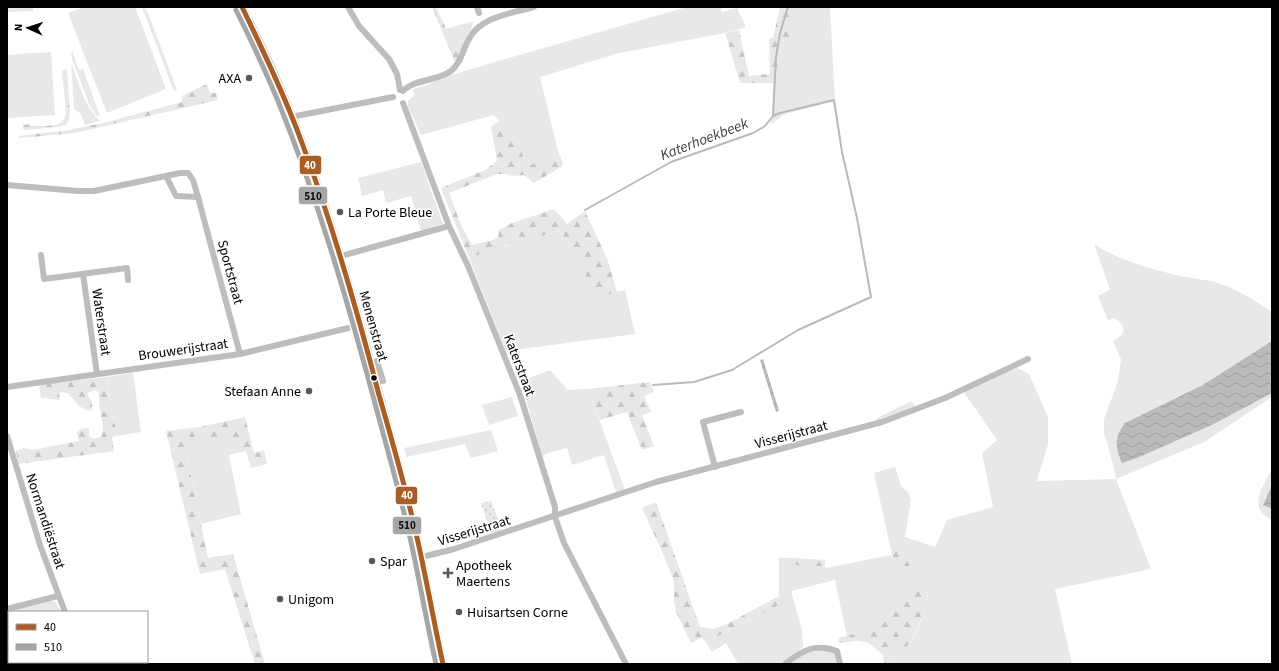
<svg xmlns="http://www.w3.org/2000/svg" width="1279" height="671" viewBox="0 0 1279 671" font-family="'Source Sans 3',sans-serif">
<style>
.grass{fill:#e8e8e8}
.forest{fill:url(#forest-firs)}
.garden{fill:url(#garden-dots)}
.water{fill:url(#water-waves)}
.lines{fill:none;stroke-linecap:round;stroke-linejoin:round}
.stream{stroke:#bababa;stroke-width:2}
.street{stroke:#bdbdbd;stroke-width:6}
.secondary{stroke:#bfbfbf;stroke-width:8}
.bus-1-casing{stroke:#fff;stroke-width:8}
.bus-2-casing{stroke:#fff;stroke-width:8}
.bus-1{stroke:#a85e24;stroke-width:5}
.bus-2{stroke:#a6a6a6;stroke-width:5}
.poi-dot{fill:#595959;stroke:#fff;stroke-width:1.5}
.bus-dot{fill:#000;stroke:#fff;stroke-width:1.5}
.labels{text-anchor:middle;stroke-width:3;stroke-linejoin:round;paint-order:stroke}
.poi-label{font-size:14px;fill:#000;stroke:#fff;text-anchor:start}
.street-label{font-size:14px;fill:#000;stroke:#fff}
.water-label{font-size:15px;font-style:italic;fill:#3e3e3e;stroke:#fff}
.line-badge{stroke:#fff;stroke-width:1.5}
.badge-label{font-size:11px;text-anchor:middle;font-weight:bold;fill:#fff}
.pale-badge-label{font-size:11px;text-anchor:middle;font-weight:bold;fill:#111}
</style>
<defs>
<pattern id="forest-firs" width="22" height="20" patternUnits="userSpaceOnUse"><rect width="22" height="20" fill="#e8e8e8"/><path d="M5 1l3.5 6h-7zM16 11l3.5 6h-7z" fill="#c5c5c5"/></pattern>
<pattern id="garden-dots" width="8" height="8" patternUnits="userSpaceOnUse"><rect width="8" height="8" fill="#e8e8e8"/><path d="M2 2h.1M6 6h.1" fill="none" stroke="#c5c5c5" stroke-width="1.8" stroke-linecap="round"/></pattern>
<pattern id="water-waves" width="16" height="10" patternUnits="userSpaceOnUse"><rect width="16" height="10" fill="#bababa"/><path d="M0 5q4-4 8 0t8 0" fill="none" stroke="#9e9e9e"/></pattern>
</defs>
<rect width="100%" height="100%" fill="#fff"/>
<g class="grass">
<path d="M8,7H33V10L32,11L10,12L8,11Z"/>
<path d="M84,7H135L166,89L107,113L68,13Z"/>
<path d="M142,7H144L146,11L148,13L177,90L174,91Z"/>
<path d="M687,7H720L722,12L737,8L746,27L725,33L619,53L540,77L558,151L525,168L522,152L518,142L494,115L421,135L408,107V101L414,96L413,89L427,85L452,75L491,63Z"/>
<path d="M796,7H830L835,101L785,114L770,125L773,115V83H777L779,54L784,36H791Z"/>
<path d="M473,21L471,30L459,56L446,29Z"/>
<path d="M72,51L79,70L83,69L100,116L96,115L89,104L71,56Z"/>
<path d="M51,52L55,115L7,118V55Z"/>
<path d="M71,63C79,83 84,106 100,121L85,125L81,114L74,109Z"/>
<path d="M421,162L443,224L421,231L411,196L386,203L383,190L362,196L358,178Z"/>
<path d="M560,230L598,296L625,290L635,334L506,351L469,258L504,246L521,238L539,237Z"/>
<path d="M1094,244C1118,260 1148,268 1176,275C1191,279 1207,279 1221,284C1240,291 1256,301 1272,312V341L1201,386L1116,445L1122,462L1137,458L1212,425L1272,393V397L1204,442L1116,479L1151,569L1055,589L1072,664H890L889,652C894,651 900,650 905,648C918,640 924,606 929,592L898,608L884,622L875,624L866,631L847,637L835,580L791,591L802,630L803,647L783,664H738L726,643L712,652L706,642L776,607L779,603V558H793L791,560L825,566V564L826,568L891,555L895,566L905,553L891,550L874,473L895,467L901,486L908,492L911,500L905,537L935,547L947,520L993,507L982,453L997,440L963,391L1017,368L1029,374L1048,417V444L1037,481L1116,479L1109,449L1104,433V419L1118,381L1121,359L1113,341C1125,335 1128,327 1115,318L1108,320L1098,296L1110,289Z"/>
<path d="M550,370L568,390L588,389L625,490L616,492L604,455L572,465L567,448L548,453L542,457L521,381Z"/>
<path d="M133,373L141,432L117,436L106,377Z"/>
<path d="M512,397L518,416L489,425L482,405Z"/>
<path d="M912,401L915,407L875,421L879,417Z"/>
<path d="M491,430L498,451L471,458L465,444L407,457L404,448Z"/>
<path d="M232,435L237,453L229,455L241,514L201,524L185,445Z"/>
<path d="M1272,469V485L1263,504L1272,509V520C1246,508 1263,487 1272,469Z"/>
<path d="M51,601L56,602L61,612H9V662H80L81,664H7V612Z"/>
<path d="M825,650L834,652L837,664H788L805,653Z"/>
</g>
<g class="forest">
<path d="M432,7H436L459,56L456,61L454,60Z"/>
<path d="M780,7H796L791,37H784L779,54L777,83H740L725,33L739,30L749,76L770,74L769,38H773Z"/>
<path d="M67,69L70,113L69,120L67,124L58,127L24,130L22,125L29,124V126C37,126 55,127 60,123C63,121 65,117 66,114L62,70Z"/>
<path d="M207,84L210,93H216L218,100L75,133L20,138L19,136L69,130L107,122L182,102V96Z"/>
<path d="M500,121L518,142L522,152L525,168L558,151L563,163L561,167L534,183L524,175L512,176L506,174H497L449,193L462,227L472,245L493,240L498,237L499,230L512,223L554,209L567,224L585,211L608,261L617,292L598,297L560,230L539,237L521,238L504,246L469,258L441,188L485,170L497,161L491,127Z"/>
<path d="M106,377L117,436L112,437L114,451L18,464L16,451L23,448L33,450L79,441L77,432L81,429L87,428L89,430V436L93,439L101,437C105,429 102,423 101,415C99,408 99,399 99,392L95,390L87,393L92,403V410L88,411L79,406L68,393L59,392L60,400L41,398L39,385Z"/>
<path d="M650,382L654,392L644,396L651,412L642,415L654,446L642,450L627,412L600,420L588,389Z"/>
<path d="M245,417L254,453L264,450L267,464L251,468L246,451L237,453L232,436L185,446L208,558L233,554L265,664H255L225,569L200,574L166,431L200,427Z"/>
<path d="M656,502L700,627L713,629L727,624L779,596V603L776,607L706,642L701,638L691,643L676,612L674,602V581L664,556L642,508Z"/>
<path d="M891,550L911,555L915,564L909,566H894Z"/>
<path d="M793,558L825,560V564L823,566H802L792,564L791,560Z"/>
<path d="M929,586C928,600 916,641 905,648C900,650 894,651 889,652L890,664H884L883,655C864,637 863,640 839,643V638L866,631L875,624L884,622L898,608L907,595L913,591Z"/>
</g>
<path class="garden" d="M491,501L502,529L491,533L481,503Z"/>
<g class="water">
<path d="M1272,341V393L1212,425L1137,458L1122,463C1115,446 1114,438 1125,423L1201,386Z"/>
<path d="M763,359L779,411L776,412L760,360Z"/>
<path d="M1272,485V509L1263,505Z"/>
</g>
<g class="lines">
<g class="stream">
<path d="M585,210L671,162L753,133L765,126L773,116L776,57L780,33L788,7"/>
<path d="M653,385L694,382L732,370L798,330L871,297L857,218L842,152L834,100L780,113L773,116"/>
</g>
<g class="street">
<path d="M348,7L359,26L389,59L397,74L400,90"/>
<path d="M477,7L479,13"/>
<path d="M403,91C414,79 438,81 451,71C461,63 463,49 469,39C480,17 512,13 534,7"/>
<path d="M403,103L449,226L468,266L520,395L555,507V517L564,543L626,664"/>
<path d="M291,117L393,97"/>
<path d="M166,176L176,196L198,197"/>
<path d="M7,185L78,191H94L180,173H188L193,180L198,197L240,354"/>
<path d="M41,255L44,279L127,268L128,280"/>
<path d="M341,256L449,226"/>
<path d="M83,274L97,374"/>
<path d="M377,361L383,381H381L375,362Z"/>
<path d="M7,387L240,354L361,325"/>
<path d="M373,393H376L380,413H379Z"/>
<path d="M7,436L40,545L65,612"/>
<path d="M715,467L703,422L741,412"/>
<path d="M422,557L454,549L656,482L882,422L945,398L1028,359"/>
<path d="M7,609L58,596"/>
<path d="M83,662L84,664"/>
<path d="M785,664C803,650 815,643 837,651L840,664"/>
</g>
<path class="secondary" d="M242,7C303,123 341,252 375,378C388,427 402,476 414,525C425,571 433,618 443,664"/>
<defs>
<path id="bus-1" d="M242,7C264,52 285,96 302,143C333,225 357,310 379,395C393,444 407,492 418,542C427,582 434,623 443,664"/>
<path id="bus-2" d="M236,10C251,40 265,70 278,101C317,197 346,296 373,396C386,445 400,493 411,542C420,583 427,624 436,664"/>
</defs>
<use href="#bus-1" class="bus-1-casing"/>
<use href="#bus-2" class="bus-2-casing"/>
<use href="#bus-1" class="bus-1"/>
<use href="#bus-2" class="bus-2"/>
</g>
<g class="poi-dot">
<circle cx="249" cy="78" r="4"/>
<circle cx="340" cy="212" r="4"/>
<circle cx="309" cy="391" r="4"/>
<circle cx="372" cy="561" r="4"/>
<path d="M446 567h4v4h4v4h-4v4h-4v-4h-4v-4h4z"/>
<circle cx="280" cy="599" r="4"/>
<circle cx="459" cy="612" r="4"/>
</g>
<circle class="bus-dot" cx="374" cy="378" r="3.5"/>
<g class="labels">
<g class="poi-label">
<text x="241" y="83" text-anchor="end">AXA</text>
<text x="348" y="217">La Porte Bleue</text>
<text x="301" y="396" text-anchor="end">Stefaan Anne</text>
<text x="380" y="566">Spar</text>
<text x="456" y="570">Apotheek<tspan x="456" dy="16">Maertens</tspan></text>
<text x="288" y="604">Unigom</text>
<text x="467" y="617">Huisartsen Corne</text>
</g>
<g class="street-label">
<text transform="translate(231 272) rotate(75)" y="5">Sportstraat</text>
<text transform="translate(102 322) rotate(82)" y="5">Waterstraat</text>
<text transform="translate(374 326) rotate(74)" y="5">Menenstraat</text>
<text transform="translate(183 349) rotate(-8)" y="5">Brouwerijstraat</text>
<text transform="translate(520 365) rotate(69)" y="5">Katerstraat</text>
<text transform="translate(791 434) rotate(-15)" y="5">Visserijstraat</text>
<text transform="translate(46 521) rotate(72)" y="5">Normandiëstraat</text>
<text transform="translate(474 530) rotate(-17)" y="5">Visserijstraat</text>
</g>
<g class="water-label">
<text transform="translate(704 139) rotate(-21)" y="5">Katerhoekbeek</text>
</g>
</g>
<g class="line-badge">
<rect x="299" y="155" width="23" height="20" rx="4" fill="#a85e24"/>
<rect x="298" y="186" width="30" height="19" rx="4" fill="#a6a6a6"/>
<rect x="395" y="486" width="23" height="19" rx="4" fill="#a85e24"/>
<rect x="392" y="516" width="30" height="19" rx="4" fill="#a6a6a6"/>
</g>
<g class="badge-label">
<text x="310" y="169">40</text>
<text x="407" y="499">40</text>
</g>
<g class="pale-badge-label">
<text x="313" y="200">510</text>
<text x="407" y="529">510</text>
</g>
<rect width="1279" height="671" fill="none" stroke="#000000" stroke-width="16"/>
<rect x="8" y="611" width="140" height="52" fill="#ffffff" stroke="#999999"/>
<rect x="16" y="624" width="20" height="6" fill="#a85e24" stroke="#999999"/>
<text x="44" y="631" font-size="12" fill="#000000">40</text>
<rect x="16" y="644" width="20" height="6" fill="#a6a6a6" stroke="#999999"/>
<text x="44" y="651" font-size="12" fill="#000000">510</text>
<g transform="translate(28 28) rotate(273)" stroke="#ffffff" stroke-width="3" paint-order="stroke">
<path d="M0-3L7 15L0 10L-7 15Z" fill="#000000"/>
<text y="-6" font-size="11" font-weight="bold" text-anchor="middle" fill="#000000">N</text>
</g>
</svg>
